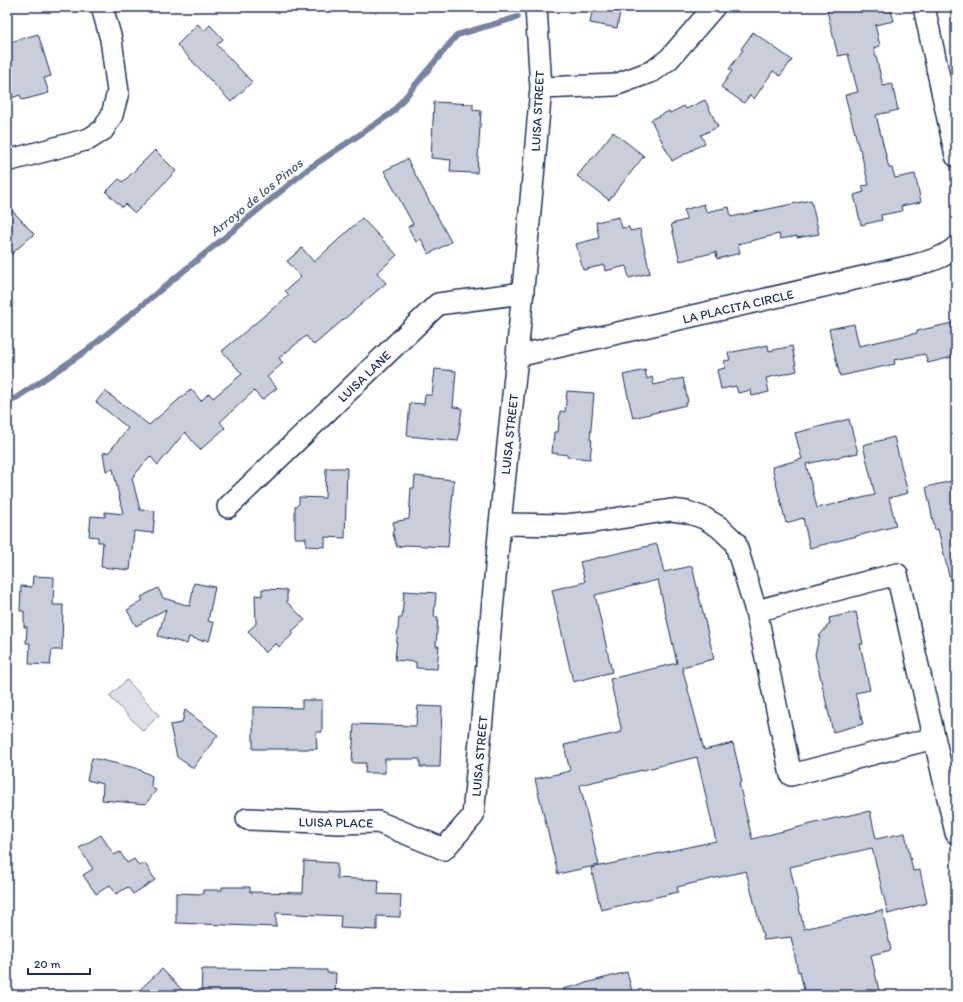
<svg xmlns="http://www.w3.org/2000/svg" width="963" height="1002" viewBox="0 0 963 1002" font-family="Itim,sans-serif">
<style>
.green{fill:#dee1e7;stroke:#7c88a2}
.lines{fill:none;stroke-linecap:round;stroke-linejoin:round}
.stream{stroke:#77839f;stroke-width:6}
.building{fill:#caceda;stroke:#1b2f5e}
.minor-casing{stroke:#1b2f5e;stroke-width:24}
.minor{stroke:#fff;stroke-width:21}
.labels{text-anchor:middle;stroke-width:3;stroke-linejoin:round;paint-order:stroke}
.street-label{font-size:13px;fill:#1b2f5e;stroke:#fff}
.water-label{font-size:14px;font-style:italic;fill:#49597e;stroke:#fff}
</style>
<rect width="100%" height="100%" fill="#fff"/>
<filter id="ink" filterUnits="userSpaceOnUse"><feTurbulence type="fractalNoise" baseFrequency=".025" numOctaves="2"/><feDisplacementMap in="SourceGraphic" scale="8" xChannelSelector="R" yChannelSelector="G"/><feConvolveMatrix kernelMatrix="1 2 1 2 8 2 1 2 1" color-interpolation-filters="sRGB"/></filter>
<g filter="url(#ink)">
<path class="green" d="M127,680L159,715L143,731L109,696Z"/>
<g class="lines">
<path class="stream" d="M7,404L86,351L308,169L392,113L457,35L518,17"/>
</g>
<g class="building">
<path d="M593,7H621L617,28L590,23Z"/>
<path d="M826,7H890L894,21L875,25L880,46L874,48L883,86L892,84L898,110L876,115L889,168H892L895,178L915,174L921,202L901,206L902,211L881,215L882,220L861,225L854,195L864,192L862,186L869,185L860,149H859L845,95L858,92L848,54L838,56Z"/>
<path d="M198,24L204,31L210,25L223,39L217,45L252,82L231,102L177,45Z"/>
<path d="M753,32L792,60L780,76L773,71L754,99L750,95L744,103L721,87L732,71L729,69L743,50L741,49Z"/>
<path d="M38,34L51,76L44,78L49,93L22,100L20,95L12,98V96L7,97V43Z"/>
<path d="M705,100L718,127L701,135L705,143L672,161L651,120L669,111L670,113L684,106L686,109Z"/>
<path d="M434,102L473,104V110L481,111L477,173L450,172L451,160L431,158Z"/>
<path d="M613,132L644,156L609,200L577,176L591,159H592Z"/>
<path d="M155,150L176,171L135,213L125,204L122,207L106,192L119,179L123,182Z"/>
<path d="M407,159L451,242L429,254L421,239L416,242L408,227L413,224L384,171Z"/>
<path d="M811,200L819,234L797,238V236L780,239L779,234L738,244L740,253L717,259L716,252L680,261L671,224L686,220L684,210L704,204L706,212L729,207L731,217Z"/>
<path d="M7,205L34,234L7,258Z"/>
<path d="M619,217L622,228L629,227L630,231L640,229L650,273L629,278L626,266L605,271L604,265L583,270L576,244L599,238L596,222Z"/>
<path d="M362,218L397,255L377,273L386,283L314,345L306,336L279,358L283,363L267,377L277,388L262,400L254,391L220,422L225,428L200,450L185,432L158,465L150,456L132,478L140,510L155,511L153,533L134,531L130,570L101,567L103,542H98V537L89,536L91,516L105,517V512L123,514L113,469L106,471L103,453L109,452L128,428L96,402L105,391L149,425L191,389L201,401L209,393L213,398L242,374L222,351L289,295L285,291L301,277L287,261L302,248L314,262Z"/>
<path d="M952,323L954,329L956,328V356L928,363L925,354L894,360L895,364L840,376L829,329L854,324L859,346L917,333V331Z"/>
<path d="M768,345L769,351L792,346L797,371L766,378L769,392L752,396L751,390L738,393L736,386L721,389L717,370L725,368L724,361L730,360L728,353Z"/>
<path d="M435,369L456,371L453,407L462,408L458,441L407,436L410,403L424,404L425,395H432Z"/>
<path d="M645,370L647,379L652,377L654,385L683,378L688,402L686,403V405L633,418L623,375Z"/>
<path d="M567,391L594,393L590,440H592L590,459L567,457L568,455L552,453L554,432H558L560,411L565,412Z"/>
<path d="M849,419L858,453L806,464L817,508L875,495L863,445L894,437L908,493L889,498L896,526L810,548L803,518L786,523L772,467L802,459L795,433Z"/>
<path d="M326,468H347L345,538L325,537V547L306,546V538H295V507L299,504V497L325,498Z"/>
<path d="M415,476L454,480L448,547L406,545L397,547L392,531L395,530L393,522L409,519L411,488H414Z"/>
<path d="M956,480V575L949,576L938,529L935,530L926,487Z"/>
<path d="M657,544L664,572L692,566L714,659L682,667L704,750L733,743L742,782L739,783L752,839L831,819L870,811L876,839L905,833L913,871L920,870L927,903L888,914L872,848L790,867L804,929L882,910L891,950L871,955L880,995H840L839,991L822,995H805L800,971L798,972L791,937L764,940L746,871L677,887L678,892L601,910L591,868L716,841L697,757L580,785L599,865L558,874L535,779L570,771L564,745L622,732L610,679L677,663L658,580L595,595L612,672L573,682L552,590L585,582L580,562Z"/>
<path d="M33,576L54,577L53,605H63L62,650H52L50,665L29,664L30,643H26L27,627H24V611H20L21,586L32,587Z"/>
<path d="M194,583L215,587L208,621L214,623L209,641L203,639V641L189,637L187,644L158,636L166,609L136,626L127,610L143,600L141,597L158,588L163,598L190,606Z"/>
<path d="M262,589L287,590V602L305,620L292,631L294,633L279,647L276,643L265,653L248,631L256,624L255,595L262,596Z"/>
<path d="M404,591L436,593L434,617H438L436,646H439L437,669L416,668V662L395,660L399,618H402Z"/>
<path d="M856,612L863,644H860L870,690L855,693L863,724L833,732L815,654L820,635L830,623L829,618Z"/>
<path d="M302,700H322V732H316L317,749H253V707L302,708Z"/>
<path d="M418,706L442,707L440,767H420V759H385V773H365L366,763H352L354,724L416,726Z"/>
<path d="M185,710L218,735L193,768L177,757L170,725L182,723Z"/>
<path d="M92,758L136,768L152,776L151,787L156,790L146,804L102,800L103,784L87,780Z"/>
<path d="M101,835L114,855L120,852L127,863L134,859L139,866L145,863L155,880L133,894L128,887L116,894L110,885L96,894L83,875L93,869L79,848Z"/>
<path d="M304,861L337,863V878L379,880L378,894L401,895L400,917L377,916V930L340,928L341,916L276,913V927L176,923V893L203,894V890H222V887H250V892L303,893Z"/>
<path d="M162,969L187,995H134Z"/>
<path d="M202,969L327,970V973H336L335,995H201Z"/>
<path d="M627,972L633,995H563V989Z"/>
</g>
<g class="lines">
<defs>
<g id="minor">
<path d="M924,7L956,156"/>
<path d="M541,88L615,85L653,71L669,59L714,7"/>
<path d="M7,161L89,139L103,130L112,115L118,92L111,39L102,7"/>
<path d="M517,356L911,266C927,262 944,258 956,247"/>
<path d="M228,507L438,304L523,293"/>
<path d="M500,524L565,525L594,522L671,510L687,512L704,518L719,527L735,542L756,611L897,574L956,833"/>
<path d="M756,611L791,775L934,738"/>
<path d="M247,819L339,823L378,822L444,849L473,816L500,524L517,356L541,88L536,7"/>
</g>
</defs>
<use href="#minor" class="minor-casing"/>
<use href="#minor" class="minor"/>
</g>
</g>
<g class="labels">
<g class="street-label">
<text transform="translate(537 111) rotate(-87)" y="5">LUISA STREET</text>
<text transform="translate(738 306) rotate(-13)" y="5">LA PLACITA CIRCLE</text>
<text transform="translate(364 376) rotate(-44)" y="5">LUISA LANE</text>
<text transform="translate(509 434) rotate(-84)" y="5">LUISA STREET</text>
<text transform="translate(479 756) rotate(-85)" y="5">LUISA STREET</text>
<text transform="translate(336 822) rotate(1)" y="5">LUISA PLACE</text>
</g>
<g class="water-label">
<text transform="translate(256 197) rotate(-39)" y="5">Arroyo de los Pinos</text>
</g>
</g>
<rect width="963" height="1002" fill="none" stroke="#fff" stroke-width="24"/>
<rect x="12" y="12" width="939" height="978" fill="none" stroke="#1b2f5e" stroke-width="1.5" filter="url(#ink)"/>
<path d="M28 968v6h62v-6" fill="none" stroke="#1b2f5e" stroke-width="2"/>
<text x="34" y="968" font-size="12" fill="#1b2f5e" stroke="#ffffff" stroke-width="3" paint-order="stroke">20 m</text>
</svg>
